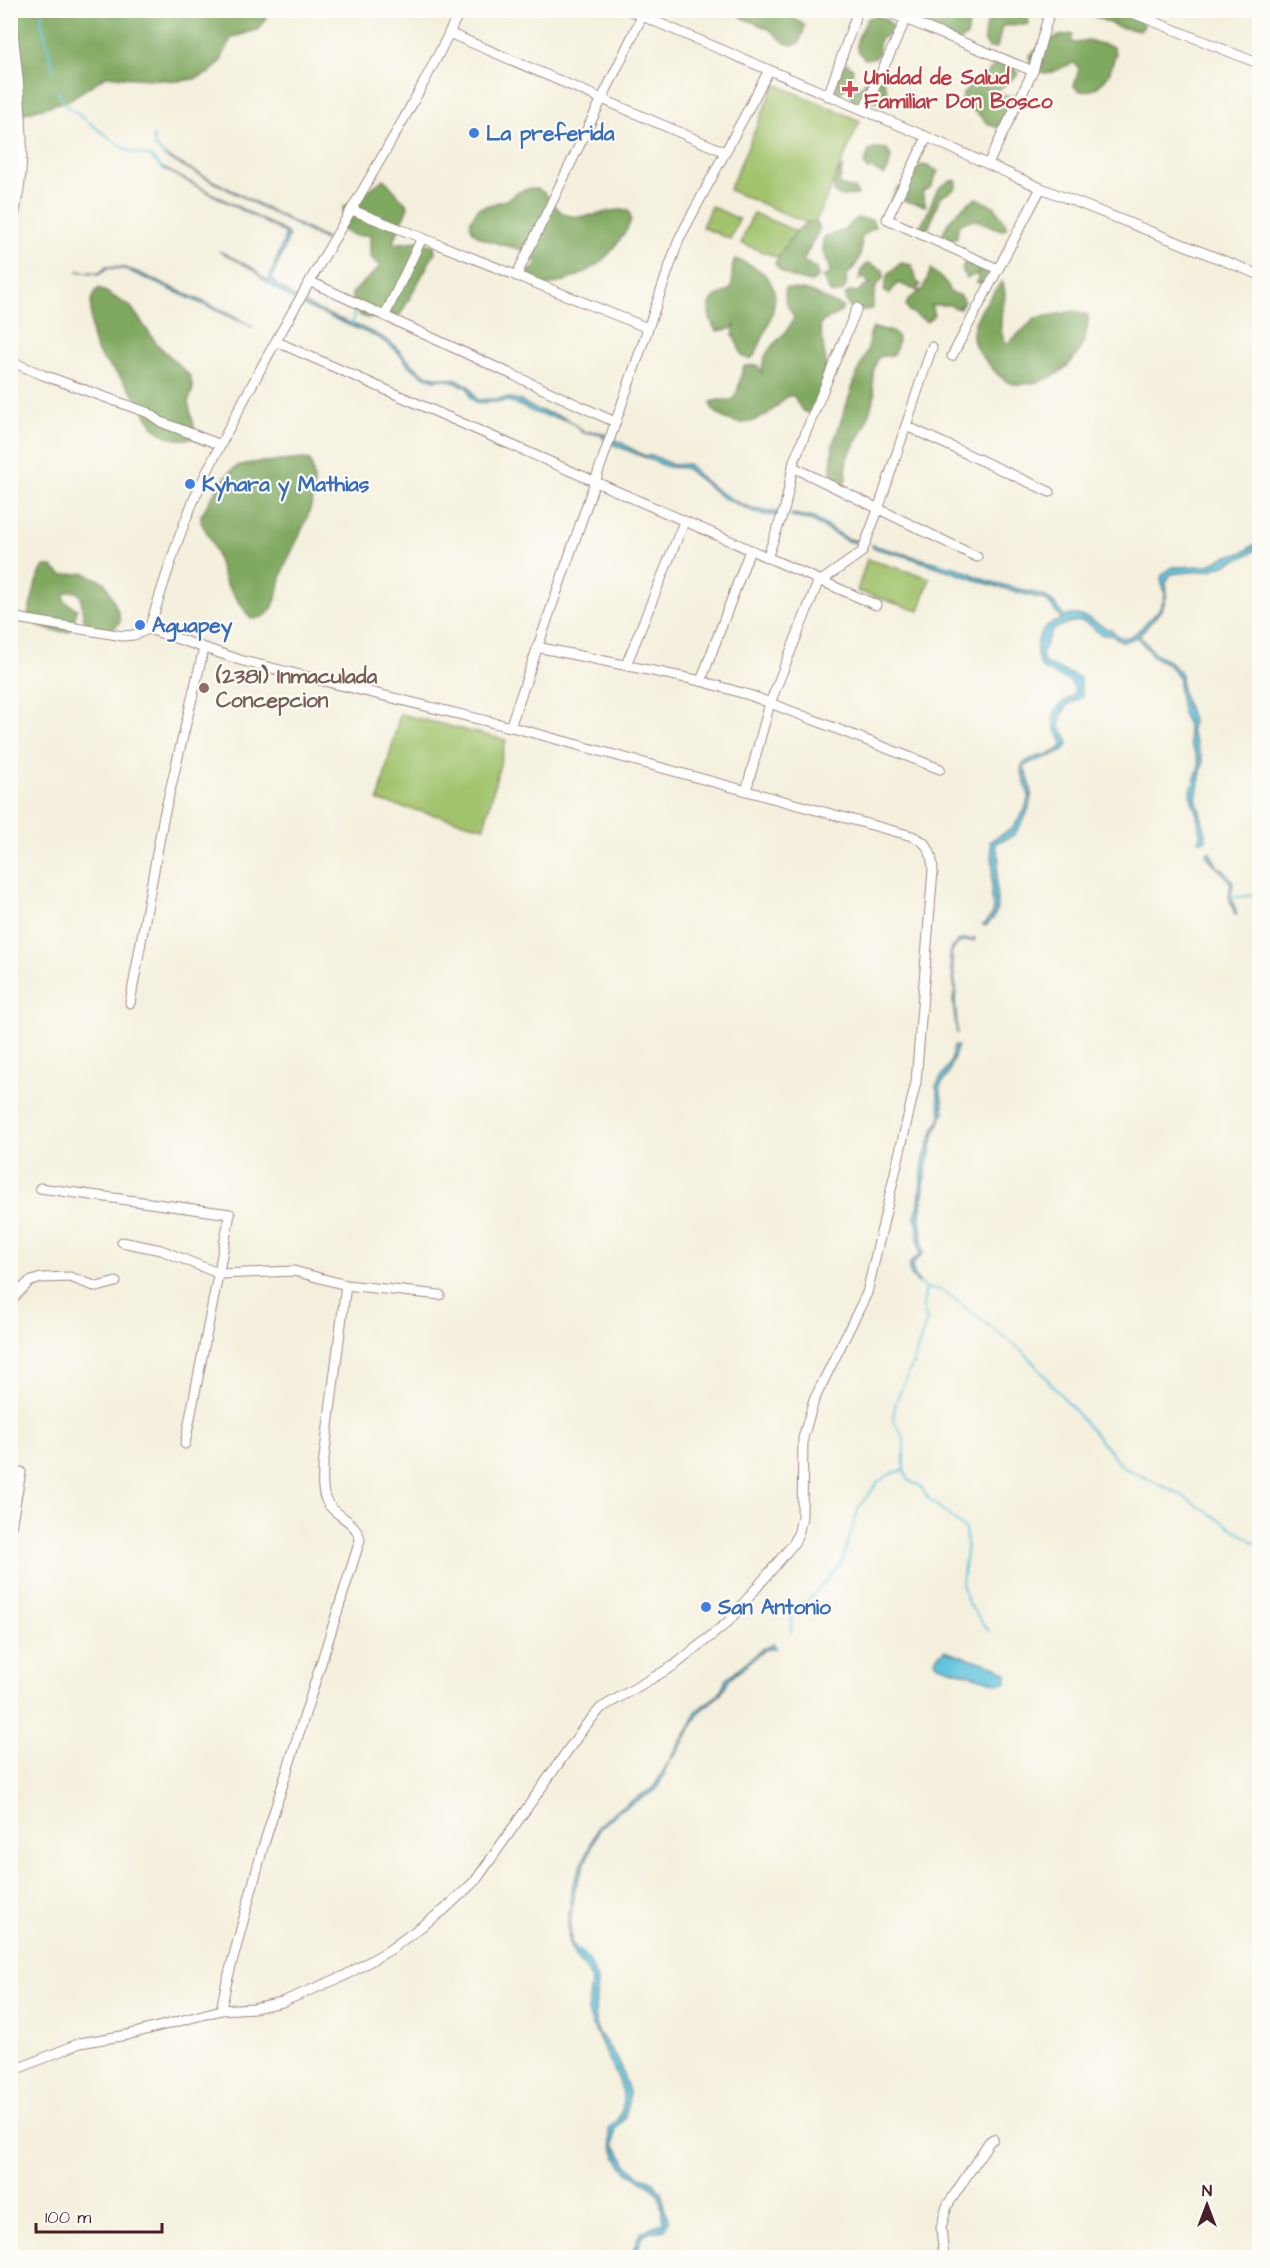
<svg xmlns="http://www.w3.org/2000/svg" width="1270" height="2268" viewBox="0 0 1270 2268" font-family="'Architects Daughter',sans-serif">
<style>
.green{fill:#a1c36c;stroke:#76714c;stroke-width:1.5}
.forest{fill:#80a960;stroke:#656446;stroke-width:1.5}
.water{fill:#5ec3db;stroke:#547183;stroke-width:1.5}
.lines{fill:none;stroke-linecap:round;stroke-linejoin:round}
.stream{stroke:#5ec3db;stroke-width:2}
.minor-casing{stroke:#9f8884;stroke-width:11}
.minor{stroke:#fff;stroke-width:9}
.health-dot{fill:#e0444e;stroke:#fdfcf7;stroke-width:2}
.shop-dot{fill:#3f7fe0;stroke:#fdfcf7;stroke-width:2}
.education-dot{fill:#8d6e63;stroke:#fdfcf7;stroke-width:2}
.labels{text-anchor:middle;stroke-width:4.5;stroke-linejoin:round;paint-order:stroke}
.health-label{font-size:21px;font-weight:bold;fill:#be3a42;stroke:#fdfcf7;text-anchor:start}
.shop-label{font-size:21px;font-weight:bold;fill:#366cbe;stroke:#fdfcf7;text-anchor:start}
.education-label{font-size:21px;font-weight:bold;fill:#785e54;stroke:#fdfcf7;text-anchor:start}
</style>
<rect width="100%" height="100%" fill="#fdfcf7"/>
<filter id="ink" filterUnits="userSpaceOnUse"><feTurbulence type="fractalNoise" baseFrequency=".0167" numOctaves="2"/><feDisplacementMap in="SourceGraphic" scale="12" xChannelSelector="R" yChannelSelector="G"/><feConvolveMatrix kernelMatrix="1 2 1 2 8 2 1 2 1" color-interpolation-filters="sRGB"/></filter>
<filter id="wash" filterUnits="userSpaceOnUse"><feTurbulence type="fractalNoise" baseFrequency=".008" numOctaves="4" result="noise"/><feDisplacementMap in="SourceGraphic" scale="24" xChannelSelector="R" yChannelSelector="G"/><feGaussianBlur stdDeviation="1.35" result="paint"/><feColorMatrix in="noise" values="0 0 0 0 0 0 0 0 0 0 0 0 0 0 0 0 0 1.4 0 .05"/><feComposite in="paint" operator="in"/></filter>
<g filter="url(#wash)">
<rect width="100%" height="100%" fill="#f4f0dd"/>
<g class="green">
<path d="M775,84L860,121L814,226L729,190Z"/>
<path d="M711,206L739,219L730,239L702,227Z"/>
<path d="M753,213L798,232L786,261L741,243Z"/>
<path d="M867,559L930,578L919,611L857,591Z"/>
<path d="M400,714L506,740L484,827L378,801Z"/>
</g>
<g class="forest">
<path d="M137,10L139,13L144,10H240L266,18L259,29L231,38L220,63L209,73L194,79L179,81L106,76L69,100L11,117V11Z"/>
<path d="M1119,10L1134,13L1143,18L1144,26L1140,31L1118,27L1082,11Z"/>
<path d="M735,11C761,10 785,8 805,26L799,43L792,45L785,43L769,29L743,18Z"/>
<path d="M923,11H944L942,19L943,21L950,11H965L970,20L967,36L954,44L922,32Z"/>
<path d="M987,11H1027L1029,23L1026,25L1002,26L997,48H989C976,33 993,26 987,11Z"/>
<path d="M877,15L887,20L892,25V32L879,40V54L876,57L865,59C848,44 861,35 867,19Z"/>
<path d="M1073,34L1071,42L1077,43L1087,40L1113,47L1116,54C1113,61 1111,71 1107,77C1099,88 1084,98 1074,86L1079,69L1075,63C1055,67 1051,82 1031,66L1029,56C1043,43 1053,35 1073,34Z"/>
<path d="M999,62H1012L1018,74L1003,87L998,89V92L1001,95L1017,97L1007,127C992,130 987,123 978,114C972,109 967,110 962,103L963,93Z"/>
<path d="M847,63L853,69L851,81L838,96L835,94C834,85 841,75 843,66Z"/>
<path d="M877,77L884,81L890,101L882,104L868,99L859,104H855L851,98L852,92L863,85L867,78Z"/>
<path d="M876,148L887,149L891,156L888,170L884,175L871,168L868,170L864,164L869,151Z"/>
<path d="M921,165L928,166L938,171L931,187L922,192L926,206L905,201H890L897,188L908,185L911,175Z"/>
<path d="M843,166L839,185L855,189L858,195L839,196L834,192L833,181Z"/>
<path d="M384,179L408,206L393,244L416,241L434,245L435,252L400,315C376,318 352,327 352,293L380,267L370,256V235L356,236L342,230L343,208Z"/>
<path d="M955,180L957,182L955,189L940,197L929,227L921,234L919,227C935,209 928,186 955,180Z"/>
<path d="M531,188C549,188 551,209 567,215C586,221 609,208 628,210C634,220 629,226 623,235C603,269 575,281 537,288L528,278L529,271L535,267L536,260C532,257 528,253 524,251C512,244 465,243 471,220C472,216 477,211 479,208L506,200L518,192Z"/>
<path d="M976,198L994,206L1006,224V228L1003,230C983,226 977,213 958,226L957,237L951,243L942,240C943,221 962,207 976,198Z"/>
<path d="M857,218L872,220L875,227L861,237C863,254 859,264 847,275L846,286L842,292L831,294L822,277L828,275L830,271L822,247L824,237L842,231Z"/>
<path d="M808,222H816L820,228L803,261C812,266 818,267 818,278L812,282C799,280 780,276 775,263C784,248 792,232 808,222Z"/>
<path d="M735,259C795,278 774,312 755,355L750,359L743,357L733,335L735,325L731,329L717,331C709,323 705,305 715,297C720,293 729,294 731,287C735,278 729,269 735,259Z"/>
<path d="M965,262L978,268V274L982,267L987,273L986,283H977L978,274L966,278L962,268Z"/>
<path d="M868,263L883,270L884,277L877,285L869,283L863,277L859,280L861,270Z"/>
<path d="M901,263L912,265L917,282L921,285H919L918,291L898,283L889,294L884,291L888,274Z"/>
<path d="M931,269L948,285L949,292L959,295L964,301L959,309L949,305H931L934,315L927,322L909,311L906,305L909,299L923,289Z"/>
<path d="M1002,281C1012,302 991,323 1007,344L1036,318L1076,311L1088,315C1088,349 1067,377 1032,383C1025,384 1017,386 1010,383C1000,379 993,369 986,361C979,353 972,345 973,333C974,315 992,296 1002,281Z"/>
<path d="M866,285L876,287L872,309C858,311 847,312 845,296L850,291L857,292Z"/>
<path d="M99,288L131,307L157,344L190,376L193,389L188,402L195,430L193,437C181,443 164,436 154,428C147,416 140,403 132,392C108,357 90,364 91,313C91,303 90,295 99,288Z"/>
<path d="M786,288L808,291L843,307C839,318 827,316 820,325L828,376L814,413C801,414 799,406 794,396H787C765,421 739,435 712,409L711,402L718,400H732C741,391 738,378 744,366L757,365L762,373C761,345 786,341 794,317C788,307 783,300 786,288Z"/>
<path d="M873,328C894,330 905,333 893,355L878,357L873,373V388L875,394L865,427L847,458L846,480L842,486L835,484L830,480L833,444L858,371L868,349L870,334Z"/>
<path d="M304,459L310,461C324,499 299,533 285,566C279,579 279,598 271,610C267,617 258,619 251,619L226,584L212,542L201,522V515C211,500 222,475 238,466C251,460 287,462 304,459Z"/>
<path d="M44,566H51L62,575L85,573L104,582C109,589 121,616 120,622L110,632L91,629L83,617L81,597L77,592L71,591L64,594V601L77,609L73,626L69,632C52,632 37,629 28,615L37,579Z"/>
</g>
<g class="water">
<path d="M164,156H165L326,239L325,240Z"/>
<path d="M161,167L286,232L289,236L272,279L276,284L296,298L294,301L261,278L255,270L219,251L253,268L263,278L269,280C272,269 286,240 285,233Z"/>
<path d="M106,267L125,268L137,272L226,312L253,327L125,269L107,268L100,274L77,271L100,273Z"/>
<path d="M305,303C330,318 360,324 385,339C401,348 408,364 423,373C437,382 458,374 470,388C474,392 474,396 477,400L510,398L519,400L535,409L566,418L584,432C592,432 597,430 606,435L604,439C597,429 593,435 583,433L575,425L566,420L538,414L509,401L477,403L471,398L468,388L446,379L435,380L425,377L409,366L397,351L379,338L304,306Z"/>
<path d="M614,439L645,456H654L673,465L688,464C709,488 744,513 778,512L777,516L759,514L722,497L685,468L668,467L612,444Z"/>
<path d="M792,514L813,518L848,539L860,541L859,543L847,541L810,520L791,517Z"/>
<path d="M1259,541V548L1246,556L1211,570L1171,574L1166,582C1170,608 1154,618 1139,635L1155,654L1169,661L1181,674L1182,691L1192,720L1191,732L1203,761L1196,798L1204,826L1206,840L1199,841L1200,834L1197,815L1190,794L1199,766L1197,756L1190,744L1187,722L1183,716L1179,692V678L1169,665L1153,656L1137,637L1123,642L1113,636L1100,634L1089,624L1081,621L1067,623L1052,630L1042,652L1044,663L1080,678L1082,697L1067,705L1060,718V728C1087,757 1037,755 1025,766L1024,769C1035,788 1033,806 1021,824C1018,828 1016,834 1012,836C1006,841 1001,838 995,844L999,857L996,884L997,909L994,917L986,926L983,925L992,915L993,905L991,898L993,863L990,841L1012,829L1025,810L1029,796L1021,769L1023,764C1034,753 1052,758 1062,746C1062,739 1057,734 1055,727C1049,712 1061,703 1073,696L1075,690L1070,681L1043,669C1035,657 1034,640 1045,628C1049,623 1057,622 1062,619L1046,600L988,584L908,557L873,548L872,545L960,569L988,581L1045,596L1054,603L1064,617C1084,610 1093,624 1111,630C1114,631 1115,634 1118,636C1129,642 1139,630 1146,623C1154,616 1166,604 1165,592C1164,587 1161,583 1161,578L1163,574L1173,567L1207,566L1224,557L1244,552Z"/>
<path d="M1209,851L1218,867L1223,869L1233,882L1231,896L1237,914L1235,915L1229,897L1231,883L1206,855Z"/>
<path d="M975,937L974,941C962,940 957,942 951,953L956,990L955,1000L957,1034L953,1000L955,990L950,957L951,950L957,941L964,939L973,940Z"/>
<path d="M954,1046H958L948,1075L940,1086L944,1113L937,1127L931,1145V1155L927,1162L920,1216L923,1253L912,1265L914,1274L920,1284C911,1278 907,1270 911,1261L919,1256L920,1252L918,1240V1227L915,1216L919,1205L923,1162L934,1128L940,1120L941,1114L936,1086L951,1061Z"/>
<path d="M774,1644L776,1648L764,1650L729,1680L720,1695L700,1711L677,1753L669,1761L663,1777L655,1791L620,1810L599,1829L575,1888L570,1923L571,1943L589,1960L597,1980L595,2011L597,2030L618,2060L629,2092L628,2107L624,2119L615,2131L614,2145L627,2164L638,2175L650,2179L662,2192L664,2208L667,2214L668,2221L665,2229L660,2231H651L641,2237L637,2257H631C640,2230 636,2233 663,2223C662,2214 662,2201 658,2194C653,2184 640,2181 631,2175C617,2163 610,2146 609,2128L617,2122L623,2107V2093L619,2080L592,2024L588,2011L591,1982L588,1972L576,1958L569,1944L568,1923L572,1887L598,1827L616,1810L653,1788L692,1723L696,1711L719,1694L726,1679L762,1649Z"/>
<path d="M944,1650L997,1667L1007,1674L1005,1683H997L938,1665L935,1661L937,1656Z"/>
</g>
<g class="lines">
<g class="stream">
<path d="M43,10L41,21L54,71"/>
<path d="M57,91L67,106L122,147L134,153L150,156L163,169"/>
<path d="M153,136L155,146L165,156"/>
<path d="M352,325L355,308"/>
<path d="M722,493L735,501"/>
<path d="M1231,898L1253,895L1260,899"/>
<path d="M919,1283L926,1288L923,1306L927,1320L913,1363L896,1401L893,1419L904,1438V1470L909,1481L920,1486L929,1499L965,1529L967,1543L962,1583L968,1603L989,1631"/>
<path d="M926,1288L942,1290L1024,1352L1123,1467L1181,1495L1260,1546"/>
<path d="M791,1632V1619L841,1564L859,1507L878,1482L892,1473L904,1470"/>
</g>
</g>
</g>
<g filter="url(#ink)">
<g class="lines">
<defs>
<g id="minor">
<path d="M628,10L927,137L1041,188L1260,275"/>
<path d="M883,10L1033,71"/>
<path d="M1125,10L1260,64"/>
<path d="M449,33L725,152"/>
<path d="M828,96L858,10"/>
<path d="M864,110L905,21"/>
<path d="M927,137L887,219L998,269"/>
<path d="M988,164L1033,71L1050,10"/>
<path d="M352,210L648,328"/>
<path d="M10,229C33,159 17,82 11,10"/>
<path d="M516,276L645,10"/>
<path d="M311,282L615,422"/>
<path d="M385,315L422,238"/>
<path d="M277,342L876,605"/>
<path d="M952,356L1041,188"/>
<path d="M10,361L43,375L149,413L161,422L221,445"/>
<path d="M906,426L1050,492"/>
<path d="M793,467L977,557"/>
<path d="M767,558L785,507L794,461L857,308"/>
<path d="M821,581L862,552L878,510L932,347"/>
<path d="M10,617L123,636L134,635L149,629L243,661L519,729L912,836C929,842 932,854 933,870L916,1082L867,1293L814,1400L803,1438L802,1516L799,1531L794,1543L728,1622L675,1665L601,1708L585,1726L476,1880L444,1910L388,1951L344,1976L282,2002L254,2008L221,2010L127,2035L80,2043L10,2072"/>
<path d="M149,629C165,581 179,530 201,484C243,397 292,312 340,229C382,157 425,86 460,10"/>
<path d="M537,647L701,681L752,696L940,769"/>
<path d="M626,665L684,522"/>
<path d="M701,681L750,550"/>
<path d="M510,727L679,239L768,72"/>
<path d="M746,791L770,703L819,580"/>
<path d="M130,1003L163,820L204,648"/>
<path d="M40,1188L230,1214L185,1444"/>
<path d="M122,1242L161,1250L220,1274L294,1271L346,1285L440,1295"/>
<path d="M10,1301L29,1282L41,1278L70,1277L97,1287L116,1282"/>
<path d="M10,1532L21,1472"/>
<path d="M221,2010L226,1985L263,1847L360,1540C357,1520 334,1517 326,1500C321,1490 323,1477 323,1466L346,1285"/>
<path d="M944,2258L941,2228L947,2206L989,2142L993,2139"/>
</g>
</defs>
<use href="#minor" class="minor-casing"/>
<use href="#minor" class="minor"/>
</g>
</g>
<path class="health-dot" d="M847 80h6v6h6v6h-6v6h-6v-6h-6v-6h6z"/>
<g class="shop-dot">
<circle cx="474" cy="133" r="6"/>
<circle cx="190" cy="484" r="6"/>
<circle cx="140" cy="625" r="6"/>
<circle cx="706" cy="1607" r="6"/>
</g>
<circle class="education-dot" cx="204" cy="688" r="6"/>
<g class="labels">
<g class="health-label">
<text x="864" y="84">Unidad de Salud<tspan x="864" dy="24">Familiar Don Bosco</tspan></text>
</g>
<g class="shop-label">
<text x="486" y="140">La preferida</text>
<text x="202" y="491">Kyhara y Mathias</text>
<text x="152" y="632">Aguapey</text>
<text x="718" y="1614">San Antonio</text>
</g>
<g class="education-label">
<text x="216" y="683">(2381) Inmaculada<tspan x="216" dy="24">Concepcion</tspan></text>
</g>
</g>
<rect width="1270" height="2268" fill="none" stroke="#fdfcf7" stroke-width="36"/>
<g transform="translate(1207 2205)" stroke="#fdfcf7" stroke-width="4.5" paint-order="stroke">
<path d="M0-4.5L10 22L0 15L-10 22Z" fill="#4a1f2b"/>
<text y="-9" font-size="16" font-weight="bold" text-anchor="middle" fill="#4a1f2b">N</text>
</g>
<path d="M36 2223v9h126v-9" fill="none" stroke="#4a1f2b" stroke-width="3"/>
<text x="45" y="2223" font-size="18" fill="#4a1f2b" stroke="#fdfcf7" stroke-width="4.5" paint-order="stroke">100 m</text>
</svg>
